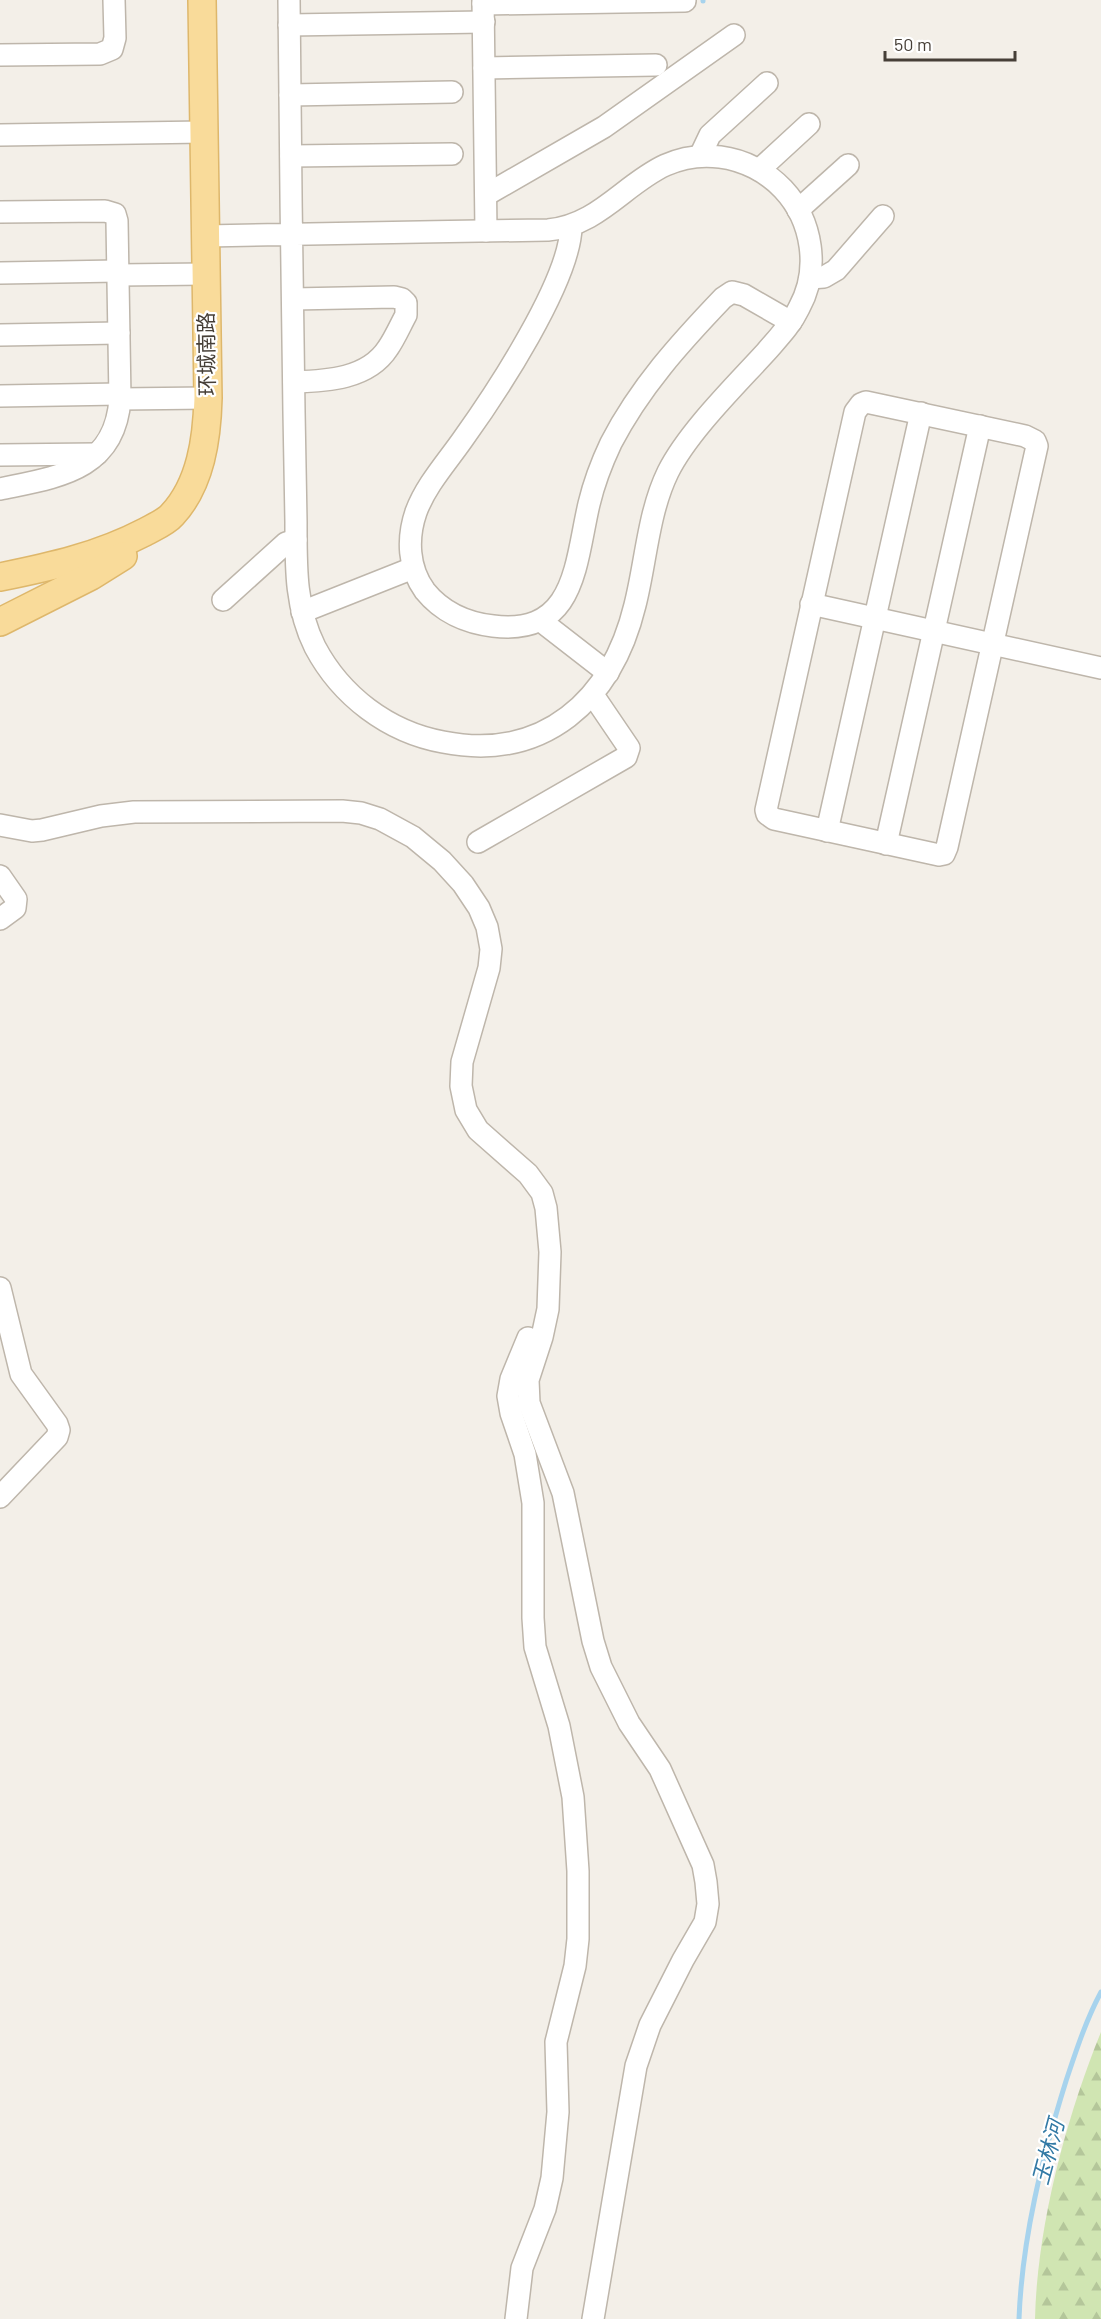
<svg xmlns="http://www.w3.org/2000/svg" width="1101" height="2319" viewBox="0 0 1101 2319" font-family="Barlow,'Noto Sans SC',sans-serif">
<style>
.forest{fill:url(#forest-firs)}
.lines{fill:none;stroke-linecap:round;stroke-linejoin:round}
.stream{stroke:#a7d3ed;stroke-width:5}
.minor-casing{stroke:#beb6ab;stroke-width:24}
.major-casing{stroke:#deb76b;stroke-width:30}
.minor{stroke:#fff;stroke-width:21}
.major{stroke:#f9db9a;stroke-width:27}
.labels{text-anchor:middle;stroke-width:4.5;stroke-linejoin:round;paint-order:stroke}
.street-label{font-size:21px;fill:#463f37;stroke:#fff}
.water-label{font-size:22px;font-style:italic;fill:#337aa5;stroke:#fff}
</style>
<defs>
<pattern id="forest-firs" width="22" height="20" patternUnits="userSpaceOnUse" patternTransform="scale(1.5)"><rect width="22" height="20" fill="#d0e5b2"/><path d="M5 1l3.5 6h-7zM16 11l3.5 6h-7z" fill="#b4c69a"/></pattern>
</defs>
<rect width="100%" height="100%" fill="#f3efe8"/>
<path class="forest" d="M1101,2032V2319H1035C1037,2226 1066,2118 1101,2032Z"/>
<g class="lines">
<g class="stream">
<path d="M703,1V0"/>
<path d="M1019,2319C1022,2239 1042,2158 1066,2081C1076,2051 1086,2020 1101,1992"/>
</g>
<defs>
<g id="minor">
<path d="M483,0L486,231"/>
<path d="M483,4L685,1"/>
<path d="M289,25L484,22"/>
<path d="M0,55L100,54L112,49L115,38L114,0"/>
<path d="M484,68L656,65"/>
<path d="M290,95L452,92"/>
<path d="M0,135L204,132"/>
<path d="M291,156L452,154"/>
<path d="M700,156L710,135L767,83"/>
<path d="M759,170L809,124"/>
<path d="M486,195L604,127L734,35"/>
<path d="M798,210L848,165"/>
<path d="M0,212L105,211L115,214L117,221L120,399C115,471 57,477 0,489"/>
<path d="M571,227C570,281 496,393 463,439C447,462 426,485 416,512C407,538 408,568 425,591C442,612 467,623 493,626C576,636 575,564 589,504C594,483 602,462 611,443C640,387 680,343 723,298L732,292L744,295L791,322"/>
<path d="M206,236C320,233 434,232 548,230C617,224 641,147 720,157C744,160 767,172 783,189C813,221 820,270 799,308C791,325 778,338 766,352C735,386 688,432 668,472C648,513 646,562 635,605C612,700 544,762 443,742C388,732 341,696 315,647C295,607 296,566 296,522C295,485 295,449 294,412C292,275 290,137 289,0"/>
<path d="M0,273L118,271"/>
<path d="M118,275L206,274"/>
<path d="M810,278L824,277L836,270L883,216"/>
<path d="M293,299L394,297L402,299L406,303V315C400,326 395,338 388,348C368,379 327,381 294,382"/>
<path d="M0,335L119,333"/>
<path d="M0,396L120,394"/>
<path d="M120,399L208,398"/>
<path d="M866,402L1025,436L1035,441L1037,446L947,847L944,854L939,855L774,819L767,814L766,810L855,412L861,404Z"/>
<path d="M0,455L97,454"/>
<path d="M223,600L286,543L296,540"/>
<path d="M811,604L1101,668"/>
<path d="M302,612L413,568"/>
<path d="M541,621L608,673"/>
<path d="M0,825L32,831L42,830L101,816L134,812L342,811L361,813L380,819L413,837L442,861L463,884L479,908L487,927L491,949L489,968L462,1062L461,1086L466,1110L478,1130L528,1174L542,1193L546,1208L550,1252L548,1309L542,1337L528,1380L529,1403L563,1493L593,1641L601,1667L629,1723L660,1769L703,1865L706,1882L708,1904L705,1922L683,1960L650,2025L636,2066L593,2319"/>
<path d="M827,831L921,413"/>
<path d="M478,842L626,757L629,748L593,695"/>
<path d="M886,844L980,426"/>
<path d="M0,876L16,899L15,908L0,919"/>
<path d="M0,1288L21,1374L57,1424L59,1430L57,1437L0,1497"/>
<path d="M516,2319L522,2268L545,2209L552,2178L558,2112L556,2042L575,1966L578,1939V1871L573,1797L559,1726L535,1647L533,1618V1503L525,1454L511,1413L508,1396L511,1379L528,1338"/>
</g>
<g id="major">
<path d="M0,577C50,567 99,556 145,532C154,527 166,522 172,515C201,484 207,438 208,398L202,0"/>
<path d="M0,622L91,576L123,556"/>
</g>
</defs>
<use href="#minor" class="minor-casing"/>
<use href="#major" class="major-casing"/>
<use href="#minor" class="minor"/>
<use href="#major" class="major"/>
</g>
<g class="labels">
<g class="street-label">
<text transform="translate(207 354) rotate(-91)" y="7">环城南路</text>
</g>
<g class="water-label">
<text transform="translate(1048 2152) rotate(-75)" y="8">玉林河</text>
</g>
</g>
<path d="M885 51v9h130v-9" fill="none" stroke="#463f37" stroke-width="3"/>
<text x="894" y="51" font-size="18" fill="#463f37" stroke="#ffffff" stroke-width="4.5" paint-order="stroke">50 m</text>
</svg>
